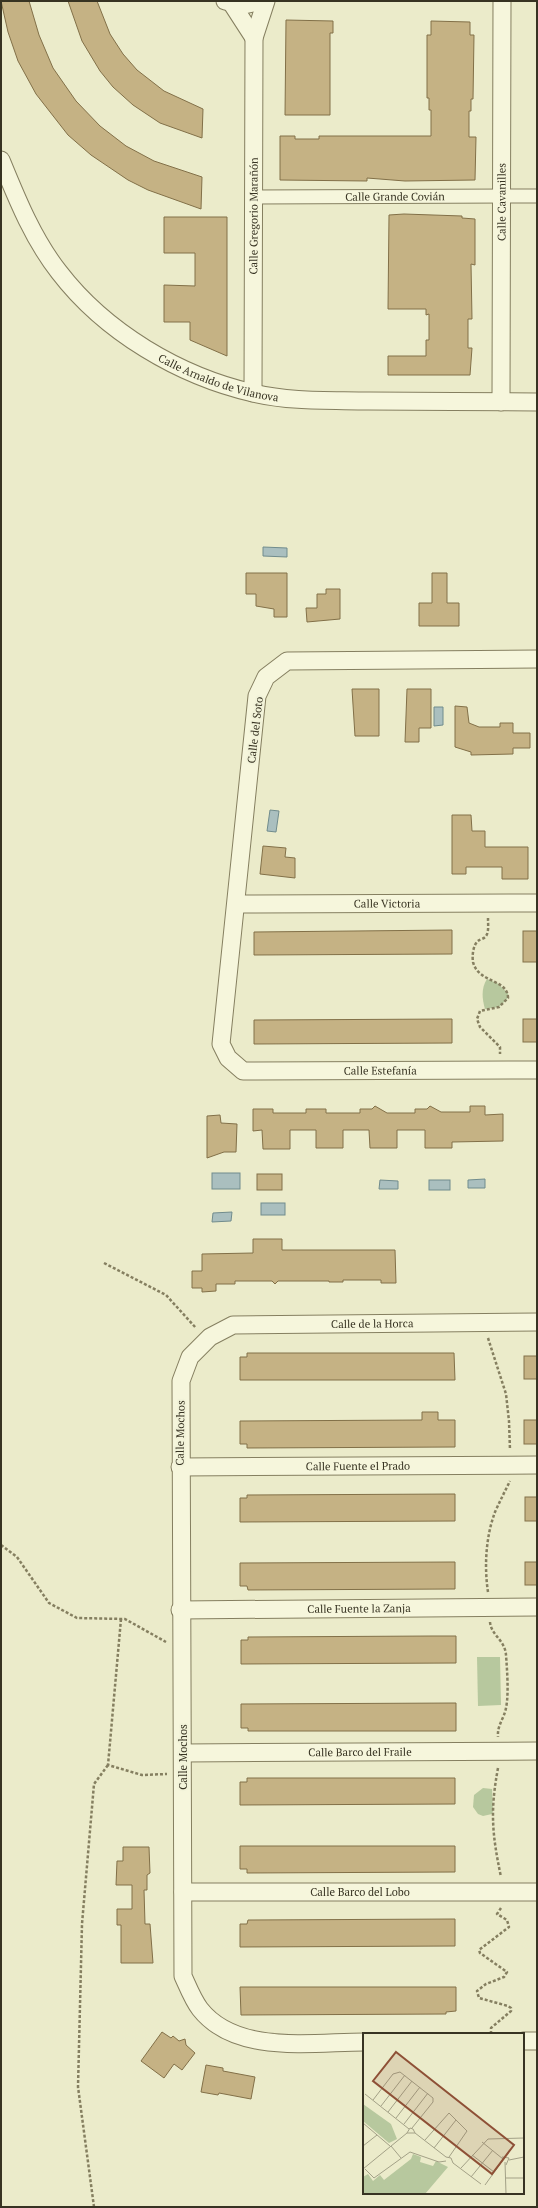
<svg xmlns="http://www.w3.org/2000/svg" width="538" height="2208" viewBox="0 0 538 2208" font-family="'PT Serif',serif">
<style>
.green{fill:#b7c89e}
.water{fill:#aabfbf;stroke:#718c8d}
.building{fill:#c5b284;stroke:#827048}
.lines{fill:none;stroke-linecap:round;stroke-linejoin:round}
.pedestrian-casing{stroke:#857f60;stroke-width:15}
.minor-casing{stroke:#857f60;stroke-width:19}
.path{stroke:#857f60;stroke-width:2.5;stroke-dasharray:3 2;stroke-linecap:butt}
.pedestrian{stroke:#f6f6dc;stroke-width:13}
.minor{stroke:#f6f6dc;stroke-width:17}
.labels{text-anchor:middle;stroke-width:4;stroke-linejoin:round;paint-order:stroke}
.street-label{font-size:11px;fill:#373322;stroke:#f2f3d9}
.inset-road{fill:none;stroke:#a3a187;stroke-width:1}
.view{fill:#8e5036;fill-opacity:0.15;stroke:#8e5036;stroke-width:2}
.inset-edge{fill:none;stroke:#373322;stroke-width:2}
</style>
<rect width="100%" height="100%" fill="#ebebca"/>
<g class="green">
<path d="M487,979L497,983L508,993V998L499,1007L485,1009C482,999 481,988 487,979Z"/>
<path d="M477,1657H500L501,1705L478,1706Z"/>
<path d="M483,1788L492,1789L493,1811L492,1814L483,1816L478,1814L473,1807L474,1795Z"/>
</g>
<g class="water">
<path d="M263,547L287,548V557L263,556Z"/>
<path d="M434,707H443V725L434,726Z"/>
<path d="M270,810L279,811L276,832L267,831Z"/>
<rect x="212" y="1173" width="28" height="16"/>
<path d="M485,1179V1188H468V1180Z"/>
<path d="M380,1180L398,1181V1189H379Z"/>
<rect x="429" y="1180" width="21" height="10"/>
<rect x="261" y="1203" width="24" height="12"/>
<path d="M232,1212L231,1221L212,1222L213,1213Z"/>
</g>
<g class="building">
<path d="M1,1H29L39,35L53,68L76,101L100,126L126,146L154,161L202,177L201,209L148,190L128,180L91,155L68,135L36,94L18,61L8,32Z"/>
<path d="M68,1H97L110,34L123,54L137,70L164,91L203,109L202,138L160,123L133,105L113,87L100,71L82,41Z"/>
<path d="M286,20L333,21V33H330V115H285Z"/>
<path d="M431,21L470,22V35H474L473,99H471V111H469V137H476L475,180L405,181L367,178V181L280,180V136H295V139H319V136H431V110H429V98H427V35H431Z"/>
<path d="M404,214L462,216V218L475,219V265L471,264L472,319H468V348H472L470,375H388V356H426V340H429V314L426,315V309H388L389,215Z"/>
<path d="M164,217H227V356L190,340V322H164V285L195,286V253H164Z"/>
<path d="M246,573H287V617H274V609L256,606V594H246Z"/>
<path d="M432,573H447V603H459V626H419V603H432Z"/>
<path d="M326,589H340V619L307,622L306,608H317V594H326Z"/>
<path d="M352,689H379V736H355Z"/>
<path d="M407,689H431V728H419V742H405Z"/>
<path d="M455,706L467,707L469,723L479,727H500V723H513V733H530V748H513V754L471,755V752L455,747Z"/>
<path d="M452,815H471L472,831H485V847H528V879H502V867H466V874H452Z"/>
<path d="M263,846L286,848L285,857L295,858V878L260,874Z"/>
<path d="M452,930V954L254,955V932Z"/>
<rect x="523" y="931" width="14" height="31"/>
<path d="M452,1019V1043L254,1044V1020Z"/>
<rect x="523" y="1019" width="14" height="23"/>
<path d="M375,1106L387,1113H415V1109H427L430,1106L441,1112H470V1106H485V1115L503,1114V1141L452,1142V1148H425V1130H397V1148H370L369,1130H343V1148H316V1130H290V1149H263L262,1130L253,1131V1109H273V1113H306V1109H326V1113H360V1109H372Z"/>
<path d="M220,1115L221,1123L237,1124L236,1152H224L207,1158V1116Z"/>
<rect x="257" y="1174" width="25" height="16"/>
<path d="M253,1239H282V1250H395L396,1283H381V1280H343V1282H329V1281H278L275,1284L272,1281H235V1284H216V1291L202,1292V1288H192V1271H202V1254L253,1253Z"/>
<path d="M247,1353H454L455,1380H240V1357H247Z"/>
<rect x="524" y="1356" width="13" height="23"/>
<path d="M422,1412H438V1420H455V1447L247,1448V1444H240V1421L422,1420Z"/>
<rect x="524" y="1420" width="13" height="24"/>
<path d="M455,1494V1521L240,1522V1498H247V1495Z"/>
<rect x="525" y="1497" width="12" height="24"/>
<path d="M455,1562V1589L248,1590L247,1586H240V1563Z"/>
<rect x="525" y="1562" width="12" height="23"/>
<path d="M432,1636H456V1663L241,1664V1640H248V1637Z"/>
<path d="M456,1703V1731H248V1728H241V1704Z"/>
<path d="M247,1778H455V1804L240,1805V1782H247Z"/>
<path d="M240,1846H455V1872L247,1873V1869H240Z"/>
<path d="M123,1847H149L150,1873L147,1875V1890H144L145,1924H150L153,1963H121V1925H117V1909H132V1885H116L117,1861H123Z"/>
<path d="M455,1919V1946L240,1947V1924H247L248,1920Z"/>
<path d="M240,1987H456V2011L446,2012V2014L241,2015Z"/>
<path d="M162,2032L171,2038L173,2036L179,2041L185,2039L186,2045L195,2053L182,2070L174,2064L164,2078L141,2061Z"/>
<path d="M206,2065L223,2068V2071L255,2077L251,2099L219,2093L218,2095L201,2092Z"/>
</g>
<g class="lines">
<defs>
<g id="pedestrian">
<path id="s1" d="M253,197L537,196"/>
</g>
<g id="minor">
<path d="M225,1L244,5L262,1"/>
<path d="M232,4L254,38"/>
<path id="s2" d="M1,160C17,199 33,239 59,272C105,332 179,376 253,393C291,402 330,400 369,401C425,401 481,402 537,402"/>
<path id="s3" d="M253,393L254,38L266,1"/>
<path id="s4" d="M501,402L502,1"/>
<path id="s5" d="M537,659L287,661L266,677L257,696L221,1044L228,1058L243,1071L537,1070"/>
<path id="s6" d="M237,904L537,903"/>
<path id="s7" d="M180,1467L537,1465"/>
<path id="s8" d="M180,1610L537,1607"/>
<path id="s9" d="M183,1753L537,1751"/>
<path id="s10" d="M183,1892H537"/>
<path d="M523,2041H537"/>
<path id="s11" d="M364,2042C312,2042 236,2055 200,2009C193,2000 188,1987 183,1976L181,1381L190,1357L210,1337L233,1325L537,1322"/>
</g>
</defs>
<use href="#pedestrian" class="pedestrian-casing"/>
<use href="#minor" class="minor-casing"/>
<g class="path">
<path d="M488,918C488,924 489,932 486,936C484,939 480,939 478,941C473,945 472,956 473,962C478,983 508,979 508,998L499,1007L480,1011L477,1019L480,1027L500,1047V1054"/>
<path d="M104,1263L166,1295L196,1328"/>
<path d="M488,1338L506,1394L509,1421L510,1450"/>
<path d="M1,1545L17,1557L49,1603L77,1618L125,1619L166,1642"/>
<path d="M488,1592C484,1566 486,1536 495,1512C500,1501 505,1491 510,1481"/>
<path d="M121,1619L108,1765L142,1775L167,1774"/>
<path d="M490,1622C491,1635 505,1640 506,1655C507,1669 509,1694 506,1708C504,1719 497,1725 498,1737"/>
<path d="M498,1768C490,1811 492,1834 501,1877"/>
<path d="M491,2034V2028L511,2011V2008L508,2006L479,1998L477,1991L486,1984L504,1977L507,1972L480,1953L479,1950L509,1927L507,1920L497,1914L501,1908"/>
<path d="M94,2207L78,2087L82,1924L94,1784L108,1765"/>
</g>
<use href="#pedestrian" class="pedestrian"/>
<use href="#minor" class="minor"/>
</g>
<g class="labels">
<g class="street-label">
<text dy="4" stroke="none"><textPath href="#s1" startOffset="142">Calle Grande Covián</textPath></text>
<text dy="4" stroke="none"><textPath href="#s4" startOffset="200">Calle Cavanilles</textPath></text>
<text dy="4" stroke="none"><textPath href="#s3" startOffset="177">Calle Gregorio Marañón</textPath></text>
<text dy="4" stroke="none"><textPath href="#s2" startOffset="322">Calle Arnaldo de Vilanova</textPath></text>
<text transform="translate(255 730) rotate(-83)" y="4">Calle del Soto</text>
<text dy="4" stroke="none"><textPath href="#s6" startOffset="150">Calle Victoria</textPath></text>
<text dy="4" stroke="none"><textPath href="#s5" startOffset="820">Calle Estefanía</textPath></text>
<text dy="4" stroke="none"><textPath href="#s11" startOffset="1025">Calle de la Horca</textPath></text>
<text transform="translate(180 1433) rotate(-89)" y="4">Calle Mochos</text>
<text dy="4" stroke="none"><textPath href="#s7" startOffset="178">Calle Fuente el Prado</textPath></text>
<text dy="4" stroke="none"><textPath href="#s8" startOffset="179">Calle Fuente la Zanja</textPath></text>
<text dy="4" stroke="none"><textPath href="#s9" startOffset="177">Calle Barco del Fraile</textPath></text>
<text transform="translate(183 1757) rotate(-90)" y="4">Calle Mochos</text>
<text dy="4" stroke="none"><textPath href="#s10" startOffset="177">Calle Barco del Lobo</textPath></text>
</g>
</g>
<g transform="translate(363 2033)">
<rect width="161" height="161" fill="#ebebca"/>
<path d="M0,71L28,91L34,106L26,110L0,88ZM50,121L58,124L57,129L70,133L73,128L85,134L62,161H0V144L5,141L10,148L17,142L21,147L48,126Z" fill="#b7c89e"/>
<path class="inset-road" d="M2,61L46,96M10,67L30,41L37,39L70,65V69L49,95M18,73L42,42M25,79L49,48M33,85L57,54M0,90L27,113M41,91L65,60M44,100H52L83,124L88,125L90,130L118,151M62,107L86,80L104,98L86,124M119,109L140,126M0,113L14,102M28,113L38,125M71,115L93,87M109,122L131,139M139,124L146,125L143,132M146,127L161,124M142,129L143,161M98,135L125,106L161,105M0,136L44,100L47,95L50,96L52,100M2,136L11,145L47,119L76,129L83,128M108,144L130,117M143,145H161M122,152L140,127"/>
<path class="view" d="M33,19L151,112L129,141L10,48Z"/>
<rect width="161" height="161" class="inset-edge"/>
</g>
<rect width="538" height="2208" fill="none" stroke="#373322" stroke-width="4"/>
</svg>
